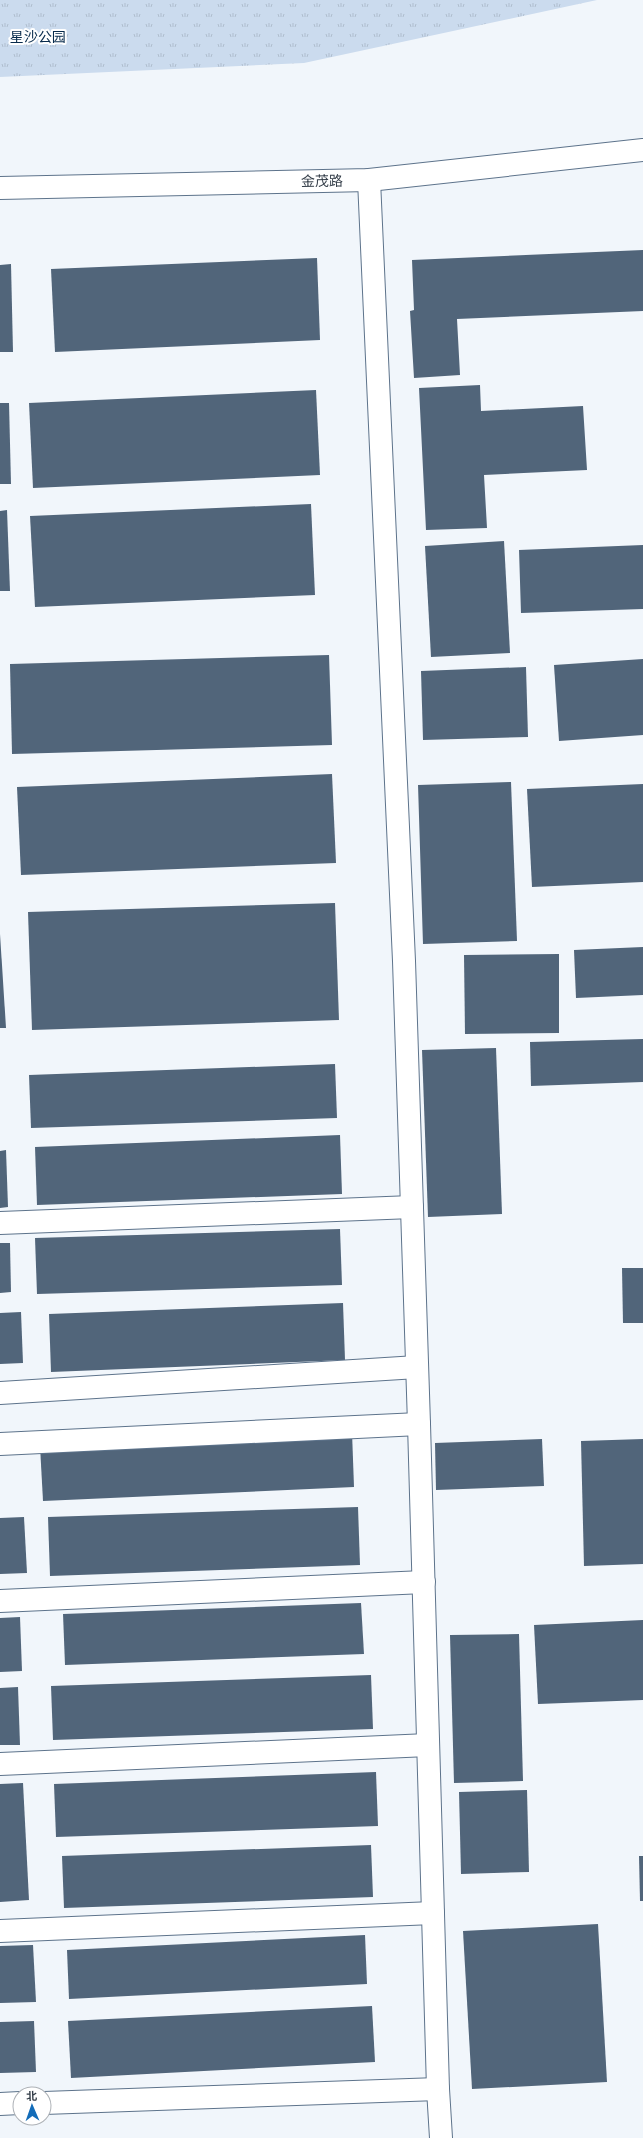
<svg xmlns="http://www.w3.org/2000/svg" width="643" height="2138" viewBox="0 0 643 2138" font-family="Inter,'Noto Sans SC',sans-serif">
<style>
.grass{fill:url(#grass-tufts)}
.building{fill:#51657a}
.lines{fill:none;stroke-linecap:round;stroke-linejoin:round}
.minor-casing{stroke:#5d738b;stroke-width:24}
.minor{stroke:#fff;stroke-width:22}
.labels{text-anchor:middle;stroke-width:4;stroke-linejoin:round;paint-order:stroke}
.park-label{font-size:14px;fill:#082b4c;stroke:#fff}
.street-label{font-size:14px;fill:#333d48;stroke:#fff}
</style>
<defs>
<pattern id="grass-tufts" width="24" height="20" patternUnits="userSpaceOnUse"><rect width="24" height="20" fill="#cbdbee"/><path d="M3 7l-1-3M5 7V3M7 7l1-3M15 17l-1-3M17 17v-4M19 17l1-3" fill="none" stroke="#afbdce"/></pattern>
</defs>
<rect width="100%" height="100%" fill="#f1f6fb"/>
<path class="grass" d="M0,0H597L304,63L0,77Z"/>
<g class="building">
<path d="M643,250V311L457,319L460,375L414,378L410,311L414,310L412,260Z"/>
<path d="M317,258L320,340L55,352L51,269Z"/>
<path d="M11,264L13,352H0V265Z"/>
<path d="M480,385L481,411L583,406L587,470L484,475L487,528L426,530L419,388Z"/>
<path d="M316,390L320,475L33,488L29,403Z"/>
<path d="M0,403H9L11,484H0Z"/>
<path d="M311,504L315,595L35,607L30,516Z"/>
<path d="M7,510L10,591H0V511Z"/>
<path d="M504,541L510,653L431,657L425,546Z"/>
<path d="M643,545V609L521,613L519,550Z"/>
<path d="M329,655L332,745L12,754L10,664Z"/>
<path d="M643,659V735L559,741L554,665Z"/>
<path d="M526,667L528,737L423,740L421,671Z"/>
<path d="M332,774L336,863L21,875L17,787Z"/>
<path d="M511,782L517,941L423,944L418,785Z"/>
<path d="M643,784V882L532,887L527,789Z"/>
<path d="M335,903L339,1020L32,1030L28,912Z"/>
<path d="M0,934L6,1028H0Z"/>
<path d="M643,947V995L576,998L574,950Z"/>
<path d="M559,954V1033L465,1034L464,955Z"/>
<path d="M643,1039V1082L531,1086L530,1042Z"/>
<path d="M496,1048L502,1214L428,1217L422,1050Z"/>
<path d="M335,1064L337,1118L31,1128L29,1075Z"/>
<path d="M340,1135L342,1194L37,1205L35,1147Z"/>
<path d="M6,1150L8,1207L0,1208V1151Z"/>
<path d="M340,1229L342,1285L37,1294L35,1238Z"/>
<path d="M0,1243H10L11,1292L0,1293Z"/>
<path d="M622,1268H643V1323H623Z"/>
<path d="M343,1303L345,1360L51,1372L49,1314Z"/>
<path d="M21,1312L23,1363L0,1364V1313Z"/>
<path d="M352,1432L354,1487L43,1501L40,1446Z"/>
<path d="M542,1439L544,1486L436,1490L435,1443Z"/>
<path d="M643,1439V1564L584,1566L581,1441Z"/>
<path d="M358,1507L360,1565L50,1576L48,1517Z"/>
<path d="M24,1517L27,1573L0,1574V1518Z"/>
<path d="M361,1603L364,1654L65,1665L63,1614Z"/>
<path d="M20,1617L22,1671L0,1672V1618Z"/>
<path d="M643,1620V1700L538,1704L534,1625Z"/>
<path d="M519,1634L523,1781L454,1783L450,1635Z"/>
<path d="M371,1675L373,1729L53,1740L51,1686Z"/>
<path d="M18,1687L20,1745H0V1688Z"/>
<path d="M376,1772L378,1826L56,1837L54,1784Z"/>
<path d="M23,1783L29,1900L0,1902V1784Z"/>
<path d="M527,1790L529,1872L461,1874L459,1792Z"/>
<path d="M371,1845L373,1897L64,1908L62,1856Z"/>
<path d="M639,1856H643V1901H640Z"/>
<path d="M598,1924L607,2082L472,2089L463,1931Z"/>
<path d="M365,1935L367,1984L69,1999L67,1950Z"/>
<path d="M33,1945L36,2002L0,2003V1946Z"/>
<path d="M372,2006L375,2062L71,2078L68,2021Z"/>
<path d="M34,2021L36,2072L0,2073V2022Z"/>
</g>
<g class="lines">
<defs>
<g id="minor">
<path d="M369,180L404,961L419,1424L438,2089L441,2138"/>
<path d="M0,188L369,180L643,150"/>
<path d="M0,1223L412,1207"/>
<path d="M0,1393L417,1367"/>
<path d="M0,1444L419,1424"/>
<path d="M0,1601L424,1582"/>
<path d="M0,1764L428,1745"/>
<path d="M0,1931L433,1913"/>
<path d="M44,2103L438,2089"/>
<path d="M0,2104L20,2103"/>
</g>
</defs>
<use href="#minor" class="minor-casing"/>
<use href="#minor" class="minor"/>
</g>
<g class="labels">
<g class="park-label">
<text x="38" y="42">星沙公园</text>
</g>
<g class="street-label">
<text transform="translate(322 181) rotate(-1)" y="5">金茂路</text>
</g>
</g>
<g transform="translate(32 2106) rotate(358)"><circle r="19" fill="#ffffff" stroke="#adb1b6"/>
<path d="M0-3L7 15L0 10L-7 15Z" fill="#136cb9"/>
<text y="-6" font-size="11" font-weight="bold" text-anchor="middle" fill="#333d48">北</text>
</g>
</svg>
